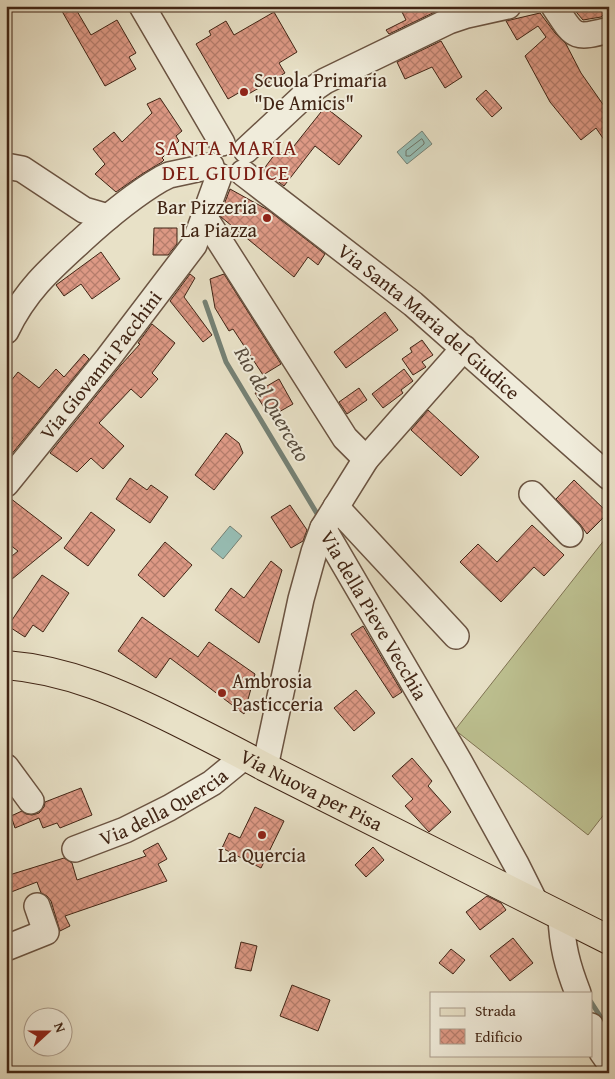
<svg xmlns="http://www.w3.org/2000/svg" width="615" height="1079" viewBox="0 0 615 1079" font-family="'Gentium Book Plus',serif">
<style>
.pitch{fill:#bdc191;stroke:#7f7353}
.water{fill:#97beb5;stroke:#758175}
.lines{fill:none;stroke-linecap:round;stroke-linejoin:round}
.shore{stroke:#6c7265;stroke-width:1}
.stream{stroke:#758175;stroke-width:5}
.building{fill:url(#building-cross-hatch);stroke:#412515}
.minor-casing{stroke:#6b5442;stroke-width:28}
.major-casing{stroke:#412515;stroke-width:30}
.minor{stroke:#f0ecdb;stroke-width:25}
.major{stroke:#e8e1c7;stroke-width:28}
.poi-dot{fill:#8f2418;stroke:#f0ecdb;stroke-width:2}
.labels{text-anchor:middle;stroke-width:4;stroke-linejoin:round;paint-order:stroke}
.poi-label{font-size:20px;fill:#412515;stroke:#f0ecdb;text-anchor:start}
.street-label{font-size:20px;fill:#412515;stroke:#f0ecdb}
.water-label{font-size:21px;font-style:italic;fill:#564b3d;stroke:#f0ecdb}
.quarter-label{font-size:22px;letter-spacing:1px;fill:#7a1f14;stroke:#f0ecdb}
</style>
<defs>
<pattern id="building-cross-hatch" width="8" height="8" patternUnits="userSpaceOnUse" patternTransform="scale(1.25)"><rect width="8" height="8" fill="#dd9985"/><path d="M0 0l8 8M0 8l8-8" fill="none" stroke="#b57d6c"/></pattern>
</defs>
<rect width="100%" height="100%" fill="#e8e1c7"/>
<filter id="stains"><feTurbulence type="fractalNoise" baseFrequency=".004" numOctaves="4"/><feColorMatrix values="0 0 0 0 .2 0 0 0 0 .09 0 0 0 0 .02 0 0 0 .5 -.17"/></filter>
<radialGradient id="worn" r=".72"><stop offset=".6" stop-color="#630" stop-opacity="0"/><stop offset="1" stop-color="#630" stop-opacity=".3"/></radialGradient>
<path class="pitch" d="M609,534V808L588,835L455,730Z"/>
<g class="water">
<path d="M422,131L432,144L407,164L397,152Z"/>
<path d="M230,526L242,536L223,559L211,549Z"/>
</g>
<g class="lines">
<path class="shore" d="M422,139L424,142V144L410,156H406V151Z"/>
<g class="stream">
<path d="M205,302L226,362L319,517"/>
<path d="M591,1002L609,1030"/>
</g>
</g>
<g class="building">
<path d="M59,6H74L91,35L117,20L136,53L129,57L136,69L105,86Z"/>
<path d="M399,6H437L439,10L389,34L386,30L406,20Z"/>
<path d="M571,6H609V10L601,17L583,20Z"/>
<path d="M274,12L297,52L279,63L285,73L245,96L242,91L228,99L196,44L211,35L209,31L226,21L234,35Z"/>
<path d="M540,13L555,33L566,44L581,73L609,113V147L596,128L581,140L550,102L525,56L546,37L538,26L517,40L506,21Z"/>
<path d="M441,41L462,77L445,88L432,67L405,79L397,62Z"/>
<path d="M486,90L502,108L492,117L476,99Z"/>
<path d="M160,98L182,131L176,136L179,141L162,158L164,160L162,162L142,174L116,192L95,174L105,164L93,149L114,132L122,142L152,113L147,104Z"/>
<path d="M325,107L362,136L339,165L315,146L284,186L263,170L278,150L286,156Z"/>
<path d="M230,189L268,210L325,254L318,265L308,257L294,277L221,217L220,215Z"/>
<path d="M154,228H177V244L168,255H153Z"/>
<path d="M101,252L120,279L92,299L81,284L64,296L56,285Z"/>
<path d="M190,274L195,278L184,297L212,335L203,342L170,301Z"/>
<path d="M224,274L281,364L263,375L233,329L229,331L215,308L210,279Z"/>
<path d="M385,312L398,330L346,368L334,352Z"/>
<path d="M152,324L175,343L152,373L158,379L141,398L131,389L99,423L124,446L103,469L91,458L77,472L50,453L121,365L140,344L138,343Z"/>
<path d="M422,340L433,355L422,362L426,367L413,375L402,359L412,352L410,348Z"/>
<path d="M84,354L89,359L6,461V446L13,438L6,433V387L18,372L39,388L56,369L64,377Z"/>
<path d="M404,369L413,381L401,390L403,393L383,408L372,394Z"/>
<path d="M279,379L293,404L270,417L255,393Z"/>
<path d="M359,388L367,400L347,414L339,402Z"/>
<path d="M428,410L479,457L461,476L411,430Z"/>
<path d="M226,433L239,443L243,453L214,490L195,475Z"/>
<path d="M130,478L147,490L151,485L168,497L150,523L116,499Z"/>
<path d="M574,480L608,513L587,534L580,524L556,499Z"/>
<path d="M6,498H10L62,538L6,584V561L18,551L6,542Z"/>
<path d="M290,505L307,530L303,541L291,548L271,517Z"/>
<path d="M91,512L115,530L88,566L64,548Z"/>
<path d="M532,525L564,555L544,576L534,567L501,602L460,562L478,544L497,562Z"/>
<path d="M165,542L192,565L164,597L138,575Z"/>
<path d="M271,561L282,570L259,643L215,610L231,588L244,598Z"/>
<path d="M42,575L69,593L43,632L33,625L25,637L8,626Z"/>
<path d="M142,617L198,657L209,642L255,674L244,714L170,658L156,678L118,651Z"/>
<path d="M363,626L402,692L393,698L351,634Z"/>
<path d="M356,690L375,713L354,731L334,708Z"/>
<path d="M412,758L432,781L428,786L451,812L429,832L405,806L413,799L392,776Z"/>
<path d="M81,788L92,815L60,828L57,823L43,828L39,818L15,828L11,816L22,811L26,814L32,815L39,813L44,807L45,802Z"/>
<path d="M255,807L284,821L261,868L222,848L229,833L240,838Z"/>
<path d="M158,843L167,859L158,864L167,881L65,916L70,926L60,931L51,901L47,896L41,893L37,882L6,894V876L64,858L72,863L77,880L146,856L143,851Z"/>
<path d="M373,847L384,860L366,877L355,865Z"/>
<path d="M487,896L501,903L506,910L480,930L466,912Z"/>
<path d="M513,938L533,963L510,981L490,956Z"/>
<path d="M241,942L257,946L251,971L235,968Z"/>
<path d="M451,949L465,960L453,974L439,963Z"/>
<path d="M292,985L330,1000L318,1031L280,1016Z"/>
</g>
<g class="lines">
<defs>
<g id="minor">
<path d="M142,6L222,143"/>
<path d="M554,6C574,36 572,40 609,30"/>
<path d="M246,150L306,94L325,81L449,21L467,15L508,6"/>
<path d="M6,166L22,169L84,210L108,217"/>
<path id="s1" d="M243,173L413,304L609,477"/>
<path d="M205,218L345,438L366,459"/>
<path d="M6,331C25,291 50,269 82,240C106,218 132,196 161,179L169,175L211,166"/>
<path id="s2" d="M6,484L108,358L194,245L219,176"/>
<path d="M532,494L570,534"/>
<path d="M336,507L456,636"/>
<path id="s3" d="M323,528L459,761L516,864L536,904"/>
<path d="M6,767L31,801"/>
<path d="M265,767L301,599L314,552L323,528L366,459L464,348"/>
<path id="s4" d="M75,849L125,830L169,808L212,783L245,756"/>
<path d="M561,916C562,945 567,965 578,993"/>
<path d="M6,948L46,932L37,906"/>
<path d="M591,1026L602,1052L609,1062"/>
</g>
<g id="major">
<path id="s5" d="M6,665C68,670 122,694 176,721C206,736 236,751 265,767L609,940"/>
</g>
</defs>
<use href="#minor" class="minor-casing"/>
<use href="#major" class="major-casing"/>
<use href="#minor" class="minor"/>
<use href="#major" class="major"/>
</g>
<g class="poi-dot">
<circle cx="244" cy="92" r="5"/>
<circle cx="267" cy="218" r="5"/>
<circle cx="222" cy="693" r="5"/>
<circle cx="262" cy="835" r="5"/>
</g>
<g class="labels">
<g class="poi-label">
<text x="254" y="87">Scuola Primaria<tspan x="254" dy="23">"De Amicis"</tspan></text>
<text x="257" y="214" text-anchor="end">Bar Pizzeria<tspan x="257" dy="23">La Piazza</tspan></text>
<text x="232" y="688">Ambrosia<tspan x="232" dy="23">Pasticceria</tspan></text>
<text x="262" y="862" text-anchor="middle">La Quercia</text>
</g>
<g class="street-label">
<text dy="7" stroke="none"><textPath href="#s1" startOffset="238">Via Santa Maria del Giudice</textPath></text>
<text dy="7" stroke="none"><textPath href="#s2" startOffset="152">Via Giovanni Pacchini</textPath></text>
<text dy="7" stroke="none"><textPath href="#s3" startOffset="101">Via della Pieve Vecchia</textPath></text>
<text dy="7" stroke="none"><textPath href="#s5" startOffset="332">Via Nuova per Pisa</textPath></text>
<text dy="7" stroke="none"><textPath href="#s4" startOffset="98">Via della Quercia</textPath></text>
</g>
<g class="water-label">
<text transform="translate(272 404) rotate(60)" y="7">Rio del Querceto</text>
</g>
<g class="quarter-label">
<text x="226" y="155">SANTA MARIA<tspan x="226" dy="25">DEL GIUDICE</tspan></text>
</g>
</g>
<rect width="615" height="1079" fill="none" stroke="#e8e1c7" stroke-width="25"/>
<rect x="8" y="8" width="600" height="1064" fill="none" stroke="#412515" stroke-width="2.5"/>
<rect x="12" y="12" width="590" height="1054" fill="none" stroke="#412515"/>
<rect x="430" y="992" width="162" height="65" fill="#f0ecdb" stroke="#aa9c8c"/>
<rect x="440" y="1008" width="25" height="8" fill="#e8e1c7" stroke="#aa9c8c"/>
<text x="475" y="1016" font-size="15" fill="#412515">Strada</text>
<rect x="440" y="1029" width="25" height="15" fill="url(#building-cross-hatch)" stroke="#aa9c8c"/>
<text x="475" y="1042" font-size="15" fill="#412515">Edificio</text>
<g transform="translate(48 1032) rotate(69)"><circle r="24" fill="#f0ecdb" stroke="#aa9c8c"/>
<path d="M0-4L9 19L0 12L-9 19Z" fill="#8f2418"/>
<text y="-8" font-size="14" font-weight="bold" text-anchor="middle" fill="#412515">N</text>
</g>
<rect width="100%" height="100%" filter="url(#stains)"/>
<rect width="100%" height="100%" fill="url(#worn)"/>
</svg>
